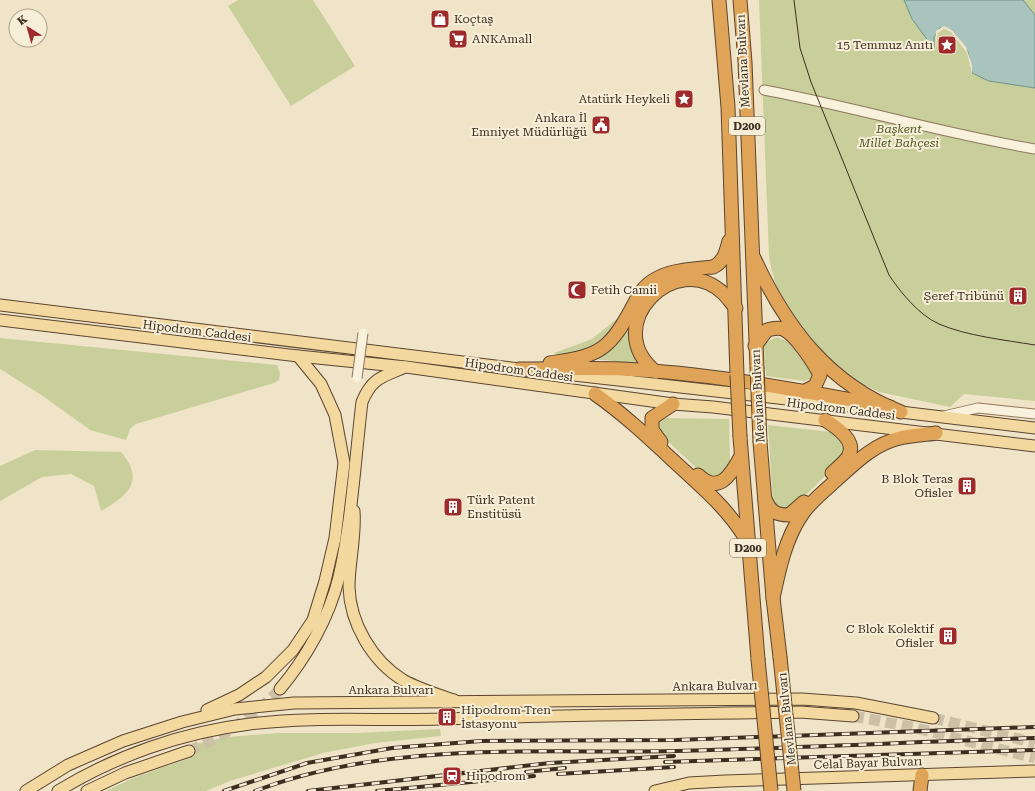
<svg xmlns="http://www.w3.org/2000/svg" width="1035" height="791" viewBox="0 0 1035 791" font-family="'Roboto Serif',serif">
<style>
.green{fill:#c9cf9b}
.water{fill:#a9c4bc;stroke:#6f938a}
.pier{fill:#f0e4c8}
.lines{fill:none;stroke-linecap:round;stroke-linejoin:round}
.major-tunnel{stroke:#ccc0a6;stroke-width:11;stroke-dasharray:11 5.5;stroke-linecap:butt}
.minor-casing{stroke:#8d765c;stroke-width:11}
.major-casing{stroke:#5b4430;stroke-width:13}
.highway-casing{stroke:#5b4430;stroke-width:15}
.minor{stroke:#faf1dc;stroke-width:9}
.major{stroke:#f3d9a0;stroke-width:11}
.highway{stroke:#e0a458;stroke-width:13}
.tram{stroke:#3d2e20;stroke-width:1}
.rail-casing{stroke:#3d2e20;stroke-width:4}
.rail{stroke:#f7eed8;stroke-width:2.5;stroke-dasharray:8;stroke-linecap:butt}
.minor-bridge-casing{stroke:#8d765c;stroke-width:11;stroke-linecap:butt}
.highway-bridge-casing{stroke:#5b4430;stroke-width:15;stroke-linecap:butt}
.minor-bridge{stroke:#faf1dc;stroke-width:9}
.highway-bridge{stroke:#e0a458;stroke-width:13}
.labels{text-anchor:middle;stroke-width:4;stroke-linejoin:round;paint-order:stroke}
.shield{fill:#f7eed8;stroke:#756857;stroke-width:1}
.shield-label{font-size:11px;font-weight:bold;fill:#3d2e20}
.poi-label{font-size:12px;fill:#3d2e20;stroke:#f7eed8;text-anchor:start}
.street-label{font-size:12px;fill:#3d2e20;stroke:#f7eed8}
.park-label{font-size:12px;font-style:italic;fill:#4d5a26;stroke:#f7eed8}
</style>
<rect width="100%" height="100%" fill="#f0e4c8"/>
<g class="green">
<path d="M238,0H313L355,66L291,106L228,6Z"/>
<path d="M759,0H1035V401L964,394L950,407L879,392L841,374L795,318L776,285L771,268L769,255Z"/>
<path d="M625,312C604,340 594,355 555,355L554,353L592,339Z"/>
<path d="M631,318L630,333L642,364L594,359Z"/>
<path d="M777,337L788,342L814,374L811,379L804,381L766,376L764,346L769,341Z"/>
<path d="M0,338L277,365L280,374L279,380L274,383L136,424L130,429L126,440L90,430L43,396L0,369Z"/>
<path d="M664,418L729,419L730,465L718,477H706L660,434L657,423L658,421Z"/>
<path d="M768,425L831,432L837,434L846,445L843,458L800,501L785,511L773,503Z"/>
<path d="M35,450L121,452C146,481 127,496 101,511L94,486L71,474L42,477L0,501V466Z"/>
<path d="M440,729L441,736L375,743L323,753L230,781L206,791H106L133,778L190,758L187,746L227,737L278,733H355Z"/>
</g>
<path class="water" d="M904,0H1023L1035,15V88L989,81L972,73L968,52L952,30L940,28L934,37V49L912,19Z"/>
<path class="pier" d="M944,26L952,30L966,47L972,65V75L967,53L951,32L944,29L938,33L935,51L936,31Z"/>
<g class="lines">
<g class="major-tunnel">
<path d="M853,716L912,727L1035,758"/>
<path d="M933,718L1035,743"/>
<path d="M189,751C223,736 254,717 280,689"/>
</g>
<defs>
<g id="minor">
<path d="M764,90C855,107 944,134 1035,149"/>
<path d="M944,416L978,408L1035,414"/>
</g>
<g id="major">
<path d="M0,305L527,370"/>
<path d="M0,320L298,356L406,367L673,404L713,407L1035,446"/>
<path d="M556,373L857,407"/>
<path d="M892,411L1035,428"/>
<path d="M354,511C356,537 349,562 349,587C350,623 372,661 403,680C419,689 436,694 454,700"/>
<path d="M280,689C306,658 329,618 339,577C352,520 355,460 362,402C372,377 383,377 405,367"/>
<path d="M207,710L239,695L266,677L293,650L313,620L325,581L335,538L344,463L335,415L321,384L298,356"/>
<path d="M26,791L68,765L123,741L182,722L235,709L294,703L802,699L856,703L933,718"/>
<path d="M58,791C115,756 183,732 250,724C312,716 380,721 443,719C562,715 681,714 800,712L853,716"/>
<path d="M87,791L125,773L189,751"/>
<path d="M655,791L689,783L725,781L1035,771"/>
</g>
<g id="highway">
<path d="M719,0L728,107L737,375"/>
<path d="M740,0L745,62L757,367"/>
<path d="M754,258C786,327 828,384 901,412"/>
<path d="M755,346L767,330C772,329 778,327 783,329C795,334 814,363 820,375L815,386L803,392"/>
<path d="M550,363C569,360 592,358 607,344C621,331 630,311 639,295C654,270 688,269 713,267C724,262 726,252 729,241"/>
<path d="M519,369C553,369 588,368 622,369C712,373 802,391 890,407"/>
<path d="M656,372C598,326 676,247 724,294C728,298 732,304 736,308"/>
<path d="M595,394C625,415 651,440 678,465C703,488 728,509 746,539"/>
<path d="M825,420C836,427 858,441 848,457C844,463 837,468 832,473"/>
<path d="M740,437L758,659"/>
<path d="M661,442L652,430V418L673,404"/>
<path d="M760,442L773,598L780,657"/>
<path d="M698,475C719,495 731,475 741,456"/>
<path d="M765,499C770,511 775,515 789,515L804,502"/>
<path d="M773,598C779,570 785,540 801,516C809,503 822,493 833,483C853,465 873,444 900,438C912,435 924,435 936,433"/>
<path d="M920,791L922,775"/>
</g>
</defs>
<use href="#minor" class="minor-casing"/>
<use href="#major" class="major-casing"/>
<use href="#highway" class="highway-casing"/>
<use href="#minor" class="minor"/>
<use href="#major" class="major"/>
<use href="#highway" class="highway"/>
<path class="tram" d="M794,0L800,48L811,82L889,275C901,293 919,315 939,324C967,336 1005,340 1035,345"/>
<defs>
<g id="rail">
<path d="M665,762L1035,750"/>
<path d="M526,772L565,768"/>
<path d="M558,774L674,767"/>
<path d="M224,791L307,763L392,748L481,741L676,740L1035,727"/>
<path d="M255,791C389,740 536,754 676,751C796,748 915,742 1035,738"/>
<path d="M308,791L550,763L674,756"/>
<path d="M377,791L534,776"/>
</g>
</defs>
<use href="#rail" class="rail-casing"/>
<use href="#rail" class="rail"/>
<defs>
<path id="minor-bridge" d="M357,378L363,333"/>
<g id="highway-bridge">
<path d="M757,367L760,442"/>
<path d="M737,375L740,437"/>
<path d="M780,657L794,791"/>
<path d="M758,659L771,791"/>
</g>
</defs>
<use href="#minor-bridge" class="minor-bridge-casing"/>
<use href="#highway-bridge" class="highway-bridge-casing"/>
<use href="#minor-bridge" class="minor-bridge"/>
<use href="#highway-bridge" class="highway-bridge"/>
</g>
<defs>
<symbol id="shop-square" viewBox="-11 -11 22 22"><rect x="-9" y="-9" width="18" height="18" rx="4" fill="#9e2a2b" stroke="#f7eed8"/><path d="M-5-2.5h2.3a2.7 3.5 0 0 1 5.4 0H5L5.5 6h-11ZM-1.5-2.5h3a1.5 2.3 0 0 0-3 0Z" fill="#fff"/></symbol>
<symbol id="supermarket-square" viewBox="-11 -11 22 22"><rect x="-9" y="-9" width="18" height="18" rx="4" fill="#9e2a2b" stroke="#f7eed8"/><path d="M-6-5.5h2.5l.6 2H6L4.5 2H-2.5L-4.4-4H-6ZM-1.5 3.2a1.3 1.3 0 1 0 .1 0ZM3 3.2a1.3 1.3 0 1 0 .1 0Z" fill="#fff"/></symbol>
<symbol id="sight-square" viewBox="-11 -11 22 22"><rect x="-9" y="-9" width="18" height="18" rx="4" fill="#9e2a2b" stroke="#f7eed8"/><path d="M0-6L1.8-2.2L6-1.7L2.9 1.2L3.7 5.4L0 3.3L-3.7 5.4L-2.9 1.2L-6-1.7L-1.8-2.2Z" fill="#fff"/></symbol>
<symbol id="civic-square" viewBox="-11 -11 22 22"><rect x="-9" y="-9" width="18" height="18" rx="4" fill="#9e2a2b" stroke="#f7eed8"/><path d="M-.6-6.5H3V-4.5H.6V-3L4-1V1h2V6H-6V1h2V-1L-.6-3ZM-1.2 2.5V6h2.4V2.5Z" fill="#fff"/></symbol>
<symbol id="mosque-square" viewBox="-11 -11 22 22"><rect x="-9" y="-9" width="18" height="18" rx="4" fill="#9e2a2b" stroke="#f7eed8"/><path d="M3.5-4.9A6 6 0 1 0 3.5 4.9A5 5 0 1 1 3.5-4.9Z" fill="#fff"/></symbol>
<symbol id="building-square" viewBox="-11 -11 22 22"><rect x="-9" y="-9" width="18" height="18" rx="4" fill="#9e2a2b" stroke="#f7eed8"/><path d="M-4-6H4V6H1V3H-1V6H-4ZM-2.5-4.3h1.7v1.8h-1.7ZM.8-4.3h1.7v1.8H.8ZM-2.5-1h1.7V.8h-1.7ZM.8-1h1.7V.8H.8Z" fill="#fff"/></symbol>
<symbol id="station-square" viewBox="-11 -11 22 22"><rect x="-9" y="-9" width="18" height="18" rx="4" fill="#9e2a2b" stroke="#f7eed8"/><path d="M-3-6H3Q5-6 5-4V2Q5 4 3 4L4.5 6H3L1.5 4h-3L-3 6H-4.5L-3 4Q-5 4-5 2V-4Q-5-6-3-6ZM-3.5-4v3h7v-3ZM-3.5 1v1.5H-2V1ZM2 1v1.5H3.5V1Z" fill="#fff"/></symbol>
</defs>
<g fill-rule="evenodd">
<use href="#shop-square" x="429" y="8" width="22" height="22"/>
<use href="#supermarket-square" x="447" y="28" width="22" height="22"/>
<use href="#sight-square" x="936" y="34" width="22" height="22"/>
<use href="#sight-square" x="673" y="88" width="22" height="22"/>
<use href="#civic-square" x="590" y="114" width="22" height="22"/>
<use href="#mosque-square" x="566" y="279" width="22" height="22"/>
<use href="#building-square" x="1007" y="285" width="22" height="22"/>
<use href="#building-square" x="956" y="475" width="22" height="22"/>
<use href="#building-square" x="442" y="496" width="22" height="22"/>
<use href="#building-square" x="937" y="625" width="22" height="22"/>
<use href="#building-square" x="436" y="706" width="22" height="22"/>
<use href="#station-square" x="441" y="765" width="22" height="22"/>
</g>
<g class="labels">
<g class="shield">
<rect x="729" y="117" width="36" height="18" rx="3"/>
<rect x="730" y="539" width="36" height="18" rx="3"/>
</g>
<g class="shield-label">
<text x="747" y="130">D200</text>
<text x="748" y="552">D200</text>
</g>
<g class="poi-label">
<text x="454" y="23">Koçtaş</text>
<text x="472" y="43">ANKAmall</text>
<text x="933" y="49" text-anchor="end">15 Temmuz Anıtı</text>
<text x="670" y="103" text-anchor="end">Atatürk Heykeli</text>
<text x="587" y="122" text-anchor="end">Ankara İl<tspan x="587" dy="14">Emniyet Müdürlüğü</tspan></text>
<text x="591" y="294">Fetih Camii</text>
<text x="1004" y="300" text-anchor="end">Şeref Tribünü</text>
<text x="953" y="483" text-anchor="end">B Blok Teras<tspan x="953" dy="14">Ofisler</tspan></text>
<text x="467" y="504">Türk Patent<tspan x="467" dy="14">Enstitüsü</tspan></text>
<text x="934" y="633" text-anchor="end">C Blok Kolektif<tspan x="934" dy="14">Ofisler</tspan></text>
<text x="461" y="714">Hipodrom Tren<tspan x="461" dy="14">İstasyonu</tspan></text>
<text x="466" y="780">Hipodrom</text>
</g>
<g class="street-label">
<text transform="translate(743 61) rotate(-93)" y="4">Mevlana Bulvarı</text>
<text transform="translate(197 331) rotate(7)" y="4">Hipodrom Caddesi</text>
<text transform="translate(519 370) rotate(8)" y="4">Hipodrom Caddesi</text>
<text transform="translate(758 396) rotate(-93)" y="4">Mevlana Bulvarı</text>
<text transform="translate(841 409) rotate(7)" y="4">Hipodrom Caddesi</text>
<text transform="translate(715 686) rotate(-1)" y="4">Ankara Bulvarı</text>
<text x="391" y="694">Ankara Bulvarı</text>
<text transform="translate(787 719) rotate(-96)" y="4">Mevlana Bulvarı</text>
<text transform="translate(868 763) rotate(-2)" y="4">Celal Bayar Bulvarı</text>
</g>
<g class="park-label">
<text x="899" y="133">Başkent<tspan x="899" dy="14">Millet Bahçesi</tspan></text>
</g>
</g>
<g transform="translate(28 28) rotate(323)"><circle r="19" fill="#f7eed8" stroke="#ada18e"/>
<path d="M0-3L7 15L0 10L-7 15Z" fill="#9e2a2b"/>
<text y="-6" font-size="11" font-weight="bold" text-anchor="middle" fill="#3d2e20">K</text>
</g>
</svg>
